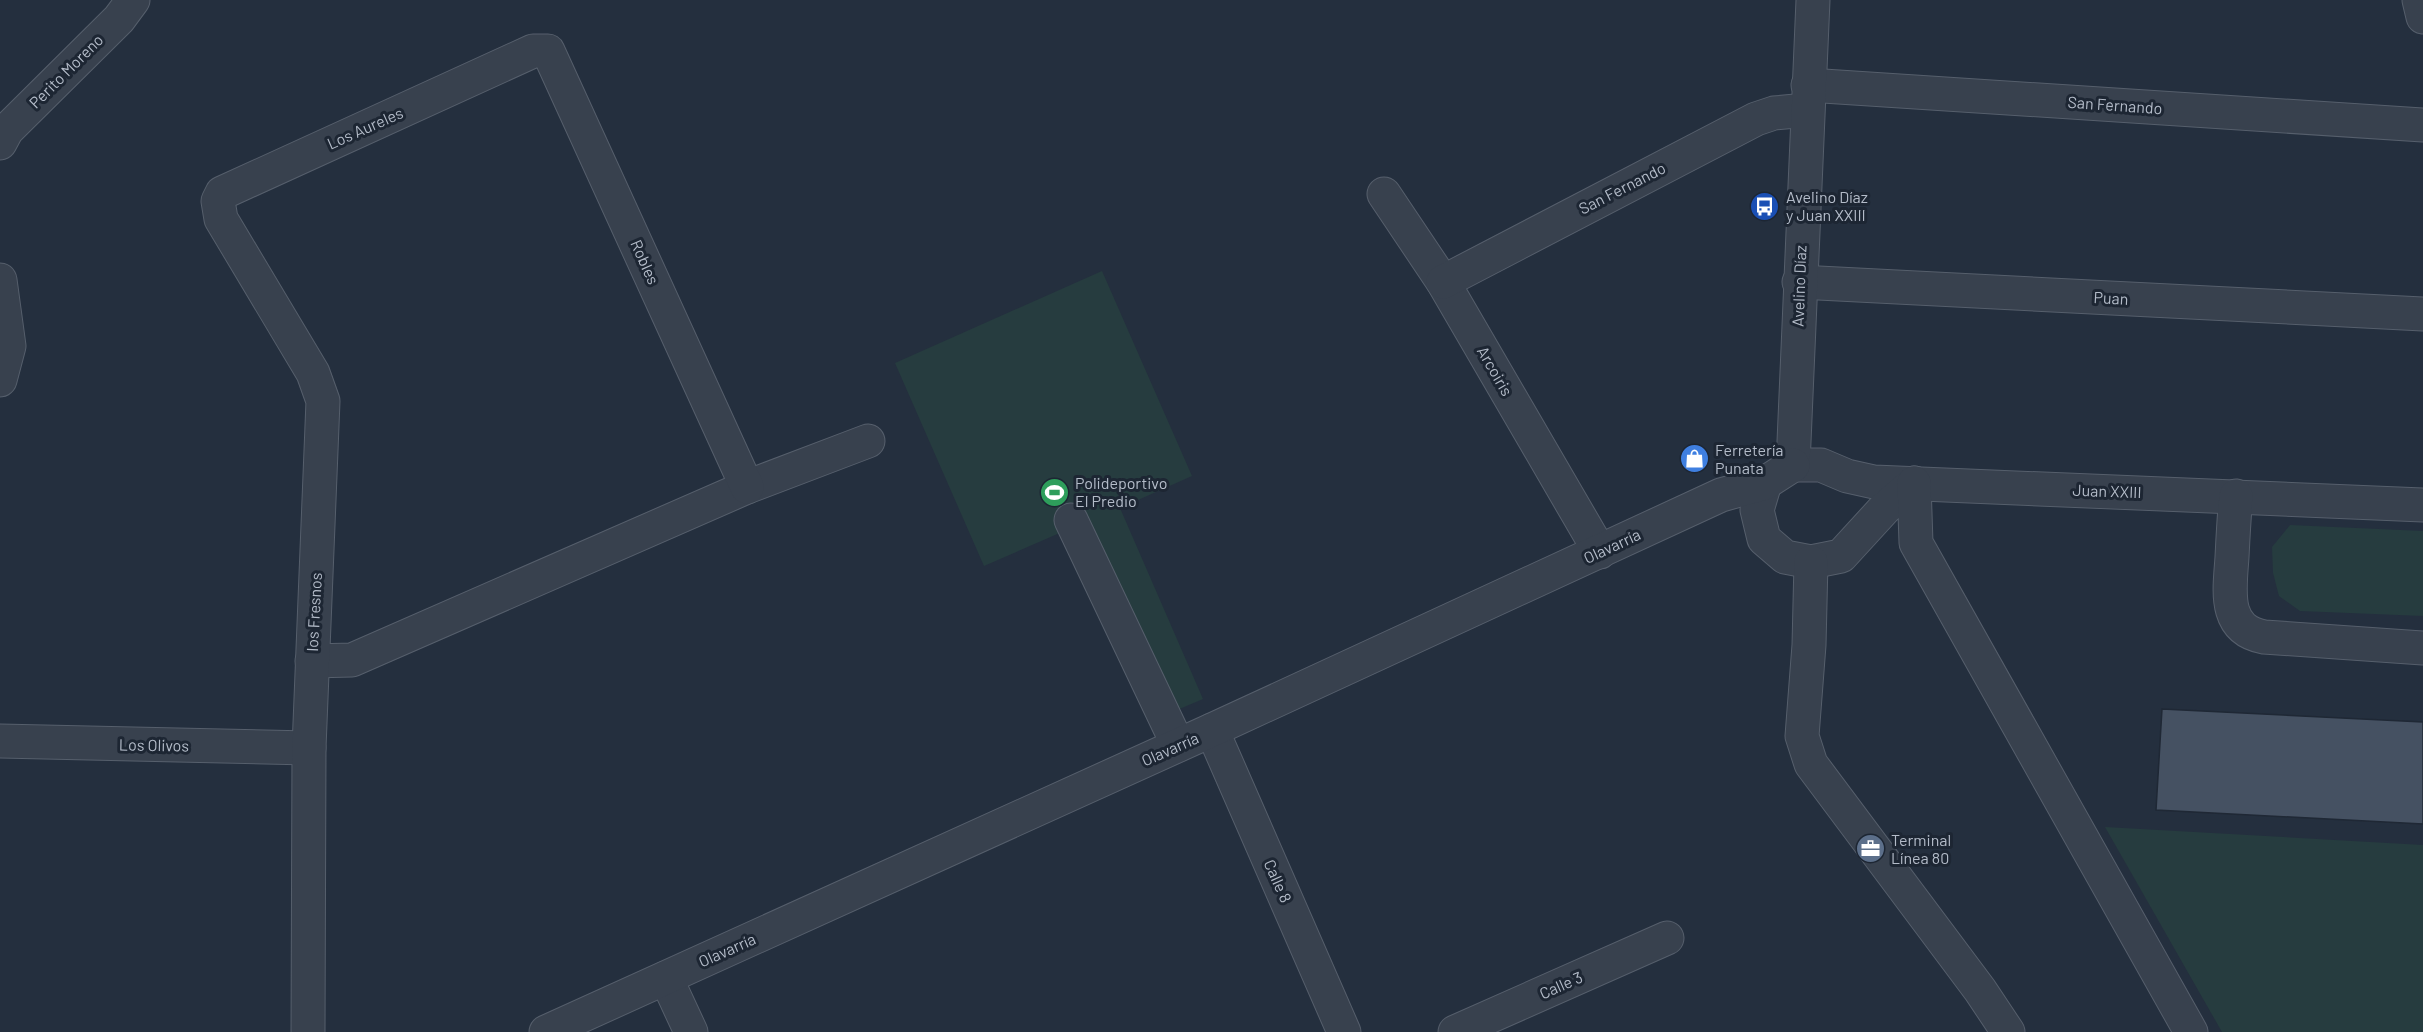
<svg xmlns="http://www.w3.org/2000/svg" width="2423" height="1032" viewBox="0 0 2423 1032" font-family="Barlow,sans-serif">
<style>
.green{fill:#263c3f}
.building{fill:#455162;stroke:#1f2835;stroke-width:1.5}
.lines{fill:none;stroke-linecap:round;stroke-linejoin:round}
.minor-casing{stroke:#565f6c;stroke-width:35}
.minor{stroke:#38414e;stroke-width:33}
.labels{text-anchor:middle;stroke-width:6;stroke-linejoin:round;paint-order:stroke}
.street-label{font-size:16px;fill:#b4bcc9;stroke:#1d2633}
.poi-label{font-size:16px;fill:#b4bcc9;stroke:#1d2633;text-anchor:start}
</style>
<rect width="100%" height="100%" fill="#242f3e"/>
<g class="green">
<path d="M1102,271L1192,476L1120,508L1203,699L1170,713L1085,522L984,566L895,363Z"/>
<path d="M2290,525L2423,531V616L2300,611L2279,596L2273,573L2272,547Z"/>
<path d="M2105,827L2423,845V1032H2222Z"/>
</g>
<path class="building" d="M2162,709L2423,722V824L2156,810Z"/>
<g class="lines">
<defs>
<g id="minor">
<path d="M2419,0L2423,17"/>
<path d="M1808,85L2423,125"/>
<path d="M0,143L7,130L119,19L133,0"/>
<path d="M1384,194L1443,282L1600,552"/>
<path d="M0,280L9,346L0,380"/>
<path d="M1443,282L1756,119L1774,113L1807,110"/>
<path d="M1799,282L2423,314"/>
<path d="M1793,465H1821L1847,476L1874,482L2423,505"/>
<path d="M1793,465L1813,0"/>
<path d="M1765,483L1757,510L1764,539L1785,557L1811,562L1841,556L1885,508L1914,483"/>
<path d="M1914,483L1916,543L2191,1032"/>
<path d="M2236,496C2234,516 2233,537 2232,557C2230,589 2222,629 2264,637L2423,648"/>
<path d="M1071,520L1178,745"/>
<path d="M1811,562L1809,645L1802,736L1811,764L1980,990L2008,1032"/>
<path d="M312,661L352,660L747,487L868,441"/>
<path d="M1212,730L1344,1032"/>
<path d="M0,741L309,748"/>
<path d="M666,978L691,1032"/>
<path d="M308,1032L309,748L323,401L313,373L221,219L218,201L222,193L533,51H548L747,487"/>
<path d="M546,1032L1212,730L1721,495L1765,483L1793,465"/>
<path d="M1455,1032L1667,938"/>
</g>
</defs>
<use href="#minor" class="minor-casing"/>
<use href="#minor" class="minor"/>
</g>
<defs>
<symbol id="bus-disc" viewBox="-11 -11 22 22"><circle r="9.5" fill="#1a4fb4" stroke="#1d2633"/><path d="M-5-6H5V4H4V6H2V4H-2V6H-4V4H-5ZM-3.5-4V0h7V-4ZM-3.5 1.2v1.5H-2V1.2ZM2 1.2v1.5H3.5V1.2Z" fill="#fff"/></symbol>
<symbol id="shop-disc" viewBox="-11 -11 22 22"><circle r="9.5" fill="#3f7fe0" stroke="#1d2633"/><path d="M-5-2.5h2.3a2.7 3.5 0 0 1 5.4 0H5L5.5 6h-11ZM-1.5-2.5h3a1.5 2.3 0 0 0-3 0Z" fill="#fff"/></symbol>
<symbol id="stadium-disc" viewBox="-11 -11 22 22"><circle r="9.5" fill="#2e9e5b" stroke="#1d2633"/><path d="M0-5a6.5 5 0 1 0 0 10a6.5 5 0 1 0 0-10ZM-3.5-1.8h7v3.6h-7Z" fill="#fff"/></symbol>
<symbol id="office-disc" viewBox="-11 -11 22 22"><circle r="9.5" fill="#5c6f8a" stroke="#1d2633"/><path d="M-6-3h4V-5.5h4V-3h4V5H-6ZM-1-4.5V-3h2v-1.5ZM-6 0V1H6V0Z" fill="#fff"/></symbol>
</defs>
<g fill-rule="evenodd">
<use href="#bus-disc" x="1748" y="190" width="33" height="33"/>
<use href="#shop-disc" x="1678" y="442" width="33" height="33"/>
<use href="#stadium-disc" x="1038" y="476" width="33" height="33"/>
<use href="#office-disc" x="1854" y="832" width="33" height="33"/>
</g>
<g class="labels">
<g class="street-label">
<text transform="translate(66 71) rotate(-45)" y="6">Perito Moreno</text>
<text transform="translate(2115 105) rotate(4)" y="6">San Fernando</text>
<text transform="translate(365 128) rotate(-24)" y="6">Los Aureles</text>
<text transform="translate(1622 188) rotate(-27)" y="6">San Fernando</text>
<text transform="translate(645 262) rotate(66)" y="6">Robles</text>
<text transform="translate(1799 286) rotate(-88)" y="6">Avelino Díaz</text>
<text transform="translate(2111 298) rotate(3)" y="6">Puan</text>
<text transform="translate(1495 371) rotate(60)" y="6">Arcoiris</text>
<text transform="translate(2107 491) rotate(2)" y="6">Juan XXIII</text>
<text transform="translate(1612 546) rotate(-25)" y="6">Olavarría</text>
<text transform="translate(314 612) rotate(-87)" y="6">los Fresnos</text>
<text transform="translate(154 745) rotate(1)" y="6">Los Olivos</text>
<text transform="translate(1170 749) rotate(-24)" y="6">Olavarría</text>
<text transform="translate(1278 881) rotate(66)" y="6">Calle 8</text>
<text transform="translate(727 950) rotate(-24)" y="6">Olavarría</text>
<text transform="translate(1561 985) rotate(-24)" y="6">Calle 3</text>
</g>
<g class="poi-label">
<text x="1786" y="203">Avelino Díaz<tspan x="1786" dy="18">y Juan XXIII</tspan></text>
<text x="1715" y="456">Ferretería<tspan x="1715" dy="18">Punata</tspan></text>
<text x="1075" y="489">Polideportivo<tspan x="1075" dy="18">El Predio</tspan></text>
<text x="1891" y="846">Terminal<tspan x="1891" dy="18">Línea 80</tspan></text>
</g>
</g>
</svg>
